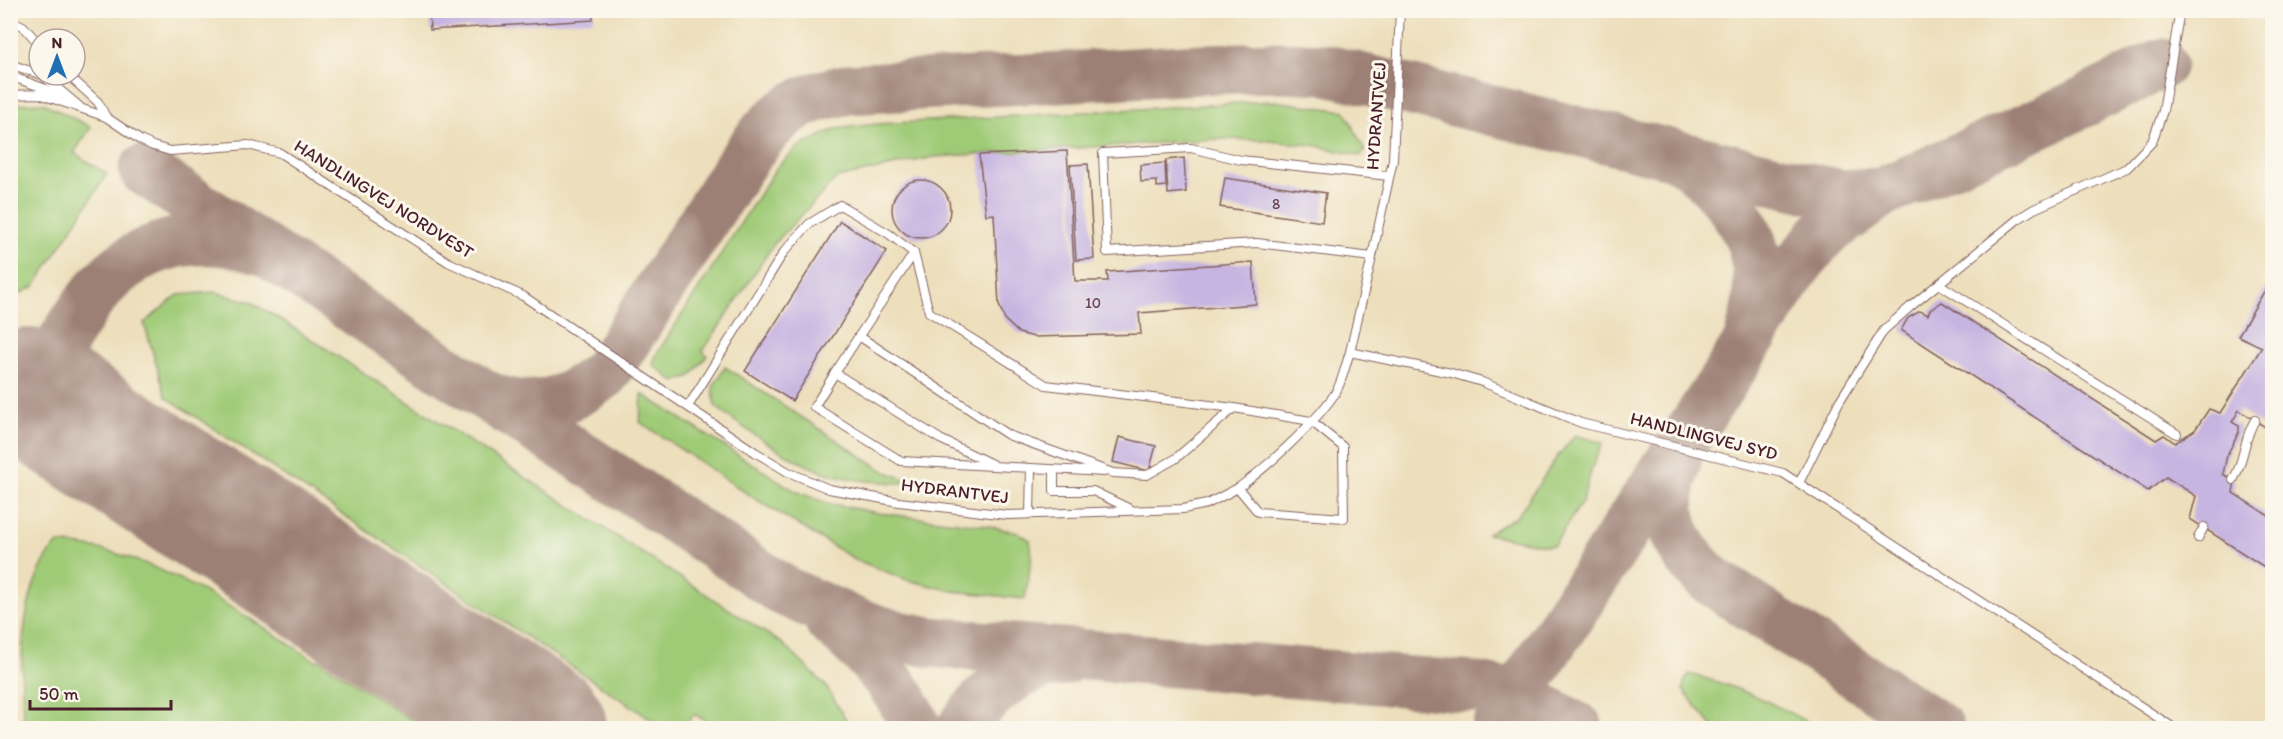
<svg xmlns="http://www.w3.org/2000/svg" width="2283" height="739" viewBox="0 0 2283 739" font-family="Itim,sans-serif">
<style>
.green{fill:#9fca76;stroke:#747450;stroke-width:1.5}
.lines{fill:none;stroke-linecap:round;stroke-linejoin:round}
.taxiway{stroke:#9c7f74;stroke-width:51}
.runway{stroke:#9c7f74;stroke-width:128}
.building{fill:#c6b4e1}
.lane-casing{stroke:#83625e;stroke-width:10}
.lane{stroke:#fff;stroke-width:8}
.labels{text-anchor:middle;stroke-width:6;stroke-linejoin:round;paint-order:stroke}
.number-label{font-size:15px;fill:#694458}
.street-label{font-size:18px;fill:#4a1f2b;stroke:#fbf7ec}
</style>
<rect width="100%" height="100%" fill="#fbf7ec"/>
<filter id="ink" filterUnits="userSpaceOnUse"><feTurbulence type="fractalNoise" baseFrequency=".0167" numOctaves="2"/><feDisplacementMap in="SourceGraphic" scale="12" xChannelSelector="R" yChannelSelector="G"/><feConvolveMatrix kernelMatrix="1 2 1 2 8 2 1 2 1" color-interpolation-filters="sRGB"/></filter>
<filter id="wash" filterUnits="userSpaceOnUse"><feTurbulence type="fractalNoise" baseFrequency=".008" numOctaves="4" result="noise"/><feDisplacementMap in="SourceGraphic" scale="24" xChannelSelector="R" yChannelSelector="G"/><feGaussianBlur stdDeviation="1.35" result="paint"/><feColorMatrix in="noise" values="0 0 0 0 0 0 0 0 0 0 0 0 0 0 0 0 0 1.4 0 .05"/><feComposite in="paint" operator="in"/></filter>
<g filter="url(#wash)">
<rect width="100%" height="100%" fill="#eddfbc"/>
<g class="green">
<path d="M1274,101L1345,111L1365,151L1360,156L1313,145L1258,140L1219,139L934,157L837,178L774,244L703,351L707,356L691,376L675,382L653,365L656,355L777,167L798,147L835,129L877,124Z"/>
<path d="M43,103L91,127L74,153L107,174L35,286L17,295H11V104Z"/>
<path d="M215,292L251,302L283,321L783,644L826,686L851,728H718L694,714L683,728H664L166,397L144,323L178,295Z"/>
<path d="M725,367L884,471L917,484C888,482 858,482 830,474C797,465 742,428 715,406L713,387Z"/>
<path d="M642,394L795,491L827,503L878,513L990,526L1018,533L1030,540L1032,555L1025,599L953,591L907,580L856,560L754,498L640,422Z"/>
<path d="M1575,435L1603,443L1594,462L1582,502L1554,545H1543L1487,534L1518,515L1558,456Z"/>
<path d="M57,544C144,544 245,616 316,661L319,660L424,728H24C20,672 17,588 57,544Z"/>
<path d="M1689,674C1734,685 1777,704 1817,728H1714L1683,690L1684,682Z"/>
</g>
<g class="lines">
<g class="taxiway">
<path d="M1682,157C1741,204 1774,253 1751,332"/>
<path d="M144,170L443,368L631,489L784,591L856,623L894,635L930,642L1474,687L1518,695L1578,728"/>
<path d="M64,340C44,394 75,415 112,447"/>
<path d="M492,398C536,415 569,401 605,373L741,163C758,139 778,112 806,101C819,95 834,93 848,89L1202,69L1280,67L1323,69L1813,189L1842,195L1881,193"/>
<path d="M10,420C28,394 45,369 61,343C73,326 83,307 98,290C138,243 197,229 255,248"/>
<path d="M1677,457C1661,508 1669,540 1708,578L1939,728"/>
<path d="M830,621C867,651 898,685 917,728"/>
<path d="M962,728C988,691 1017,666 1064,660"/>
<path d="M1497,728L1542,657L1741,354L1795,268L1822,235L1881,193L2061,113L2161,64"/>
</g>
<path class="runway" d="M29,392L543,728"/>
</g>
<g id="blocks">
<g class="building">
<path d="M429,10H593V20L430,30Z"/>
<path d="M1067,151L1075,281H1108L1107,272L1253,262L1256,304L1139,313L1141,334L1034,337L1019,333L1005,320L999,305L994,214L986,215L979,155Z"/>
<path d="M1184,158L1186,192L1168,194L1166,160Z"/>
<path d="M1165,163L1166,186L1157,187V181L1141,182L1140,165Z"/>
<path d="M1088,164L1094,259L1076,260L1070,165Z"/>
<path d="M1225,178L1326,193L1322,222L1220,207Z"/>
<circle cx="921" cy="209" r="29"/>
<path d="M840,221L887,251L792,401L745,371Z"/>
<path d="M2272,278V416L2265,427L2239,410L2232,422L2239,426V432L2227,455L2223,474L2235,481L2233,493L2272,518V572L2190,519L2196,496L2166,477L2148,491L1901,330L1908,318L1920,311L1928,315L1930,310L1942,302L2156,440L2164,435L2175,443L2195,430L2209,409L2220,413L2262,347L2238,336Z"/>
<path d="M1119,437L1156,446L1149,471L1113,462Z"/>
</g>
</g>
</g>
<g filter="url(#ink)">
<use href="#blocks" fill-opacity="0" stroke="#83625e" stroke-width="1.5"/>
<g class="lines">
<defs>
<g id="lane">
<path d="M10,20L23,26L39,44"/>
<path d="M10,64L39,74"/>
<path d="M42,75L79,106"/>
<path d="M68,75L98,102L106,117"/>
<path d="M10,76L46,89L62,98"/>
<path d="M10,95L39,94L106,117L140,140L153,146L170,151L248,145L280,153L448,262L523,296L755,452L788,472L829,489L899,502L1007,515L1183,509L1207,504L1238,488"/>
<path d="M914,253L859,336L1008,435L1113,473L1147,475L1175,459L1234,408"/>
<path d="M1372,257L1393,160L1400,10"/>
<path d="M1939,284L2177,434"/>
<path d="M859,336L835,373L940,439L992,464"/>
<path d="M1350,352L1372,257L1257,243L1107,252L1103,153L1191,148L1241,160L1389,176"/>
<path d="M835,373L814,407L901,461L1104,472"/>
<path d="M689,405L784,252L809,224L840,205L889,234L914,253L929,312L1046,385L1234,408L1311,421L1343,447L1344,518L1258,512L1238,488C1266,468 1314,424 1334,395C1342,384 1345,366 1350,352L1451,373L1482,382L1581,423L1783,473L2174,728"/>
<path d="M1054,470V491H1093L1130,509"/>
<path d="M2233,480C2245,461 2243,439 2255,420"/>
<path d="M1799,483L1839,402L1884,330L1910,307L2018,219L2034,209L2127,168L2152,142L2163,111L2180,10"/>
<path d="M1030,514L1031,468"/>
<path d="M2198,538L2204,527"/>
</g>
</defs>
<use href="#lane" class="lane-casing"/>
<use href="#lane" class="lane"/>
</g>
</g>
<g class="labels">
<g class="number-label">
<text x="1276" y="209">8</text>
<text x="1093" y="308">10</text>
</g>
<g class="street-label">
<text transform="translate(1376 116) rotate(-86)" y="6">HYDRANTVEJ</text>
<text transform="translate(384 199) rotate(32)" y="6">HANDLINGVEJ NORDVEST</text>
<text transform="translate(1704 436) rotate(14)" y="6">HANDLINGVEJ SYD</text>
<text transform="translate(955 491) rotate(7)" y="6">HYDRANTVEJ</text>
</g>
</g>
<rect width="2283" height="739" fill="none" stroke="#fbf7ec" stroke-width="36"/>
<g transform="translate(57 57)"><circle r="28" fill="#fbf7ec" stroke="#b4a19f" stroke-width="1.5"/>
<path d="M0-4.5L10 22L0 15L-10 22Z" fill="#1f6fb2"/>
<text y="-9" font-size="16" font-weight="bold" text-anchor="middle" fill="#4a1f2b">N</text>
</g>
<path d="M30 700v9h141v-9" fill="none" stroke="#4a1f2b" stroke-width="3"/>
<text x="39" y="700" font-size="18" fill="#4a1f2b" stroke="#fbf7ec" stroke-width="4.5" paint-order="stroke">50 m</text>
</svg>
